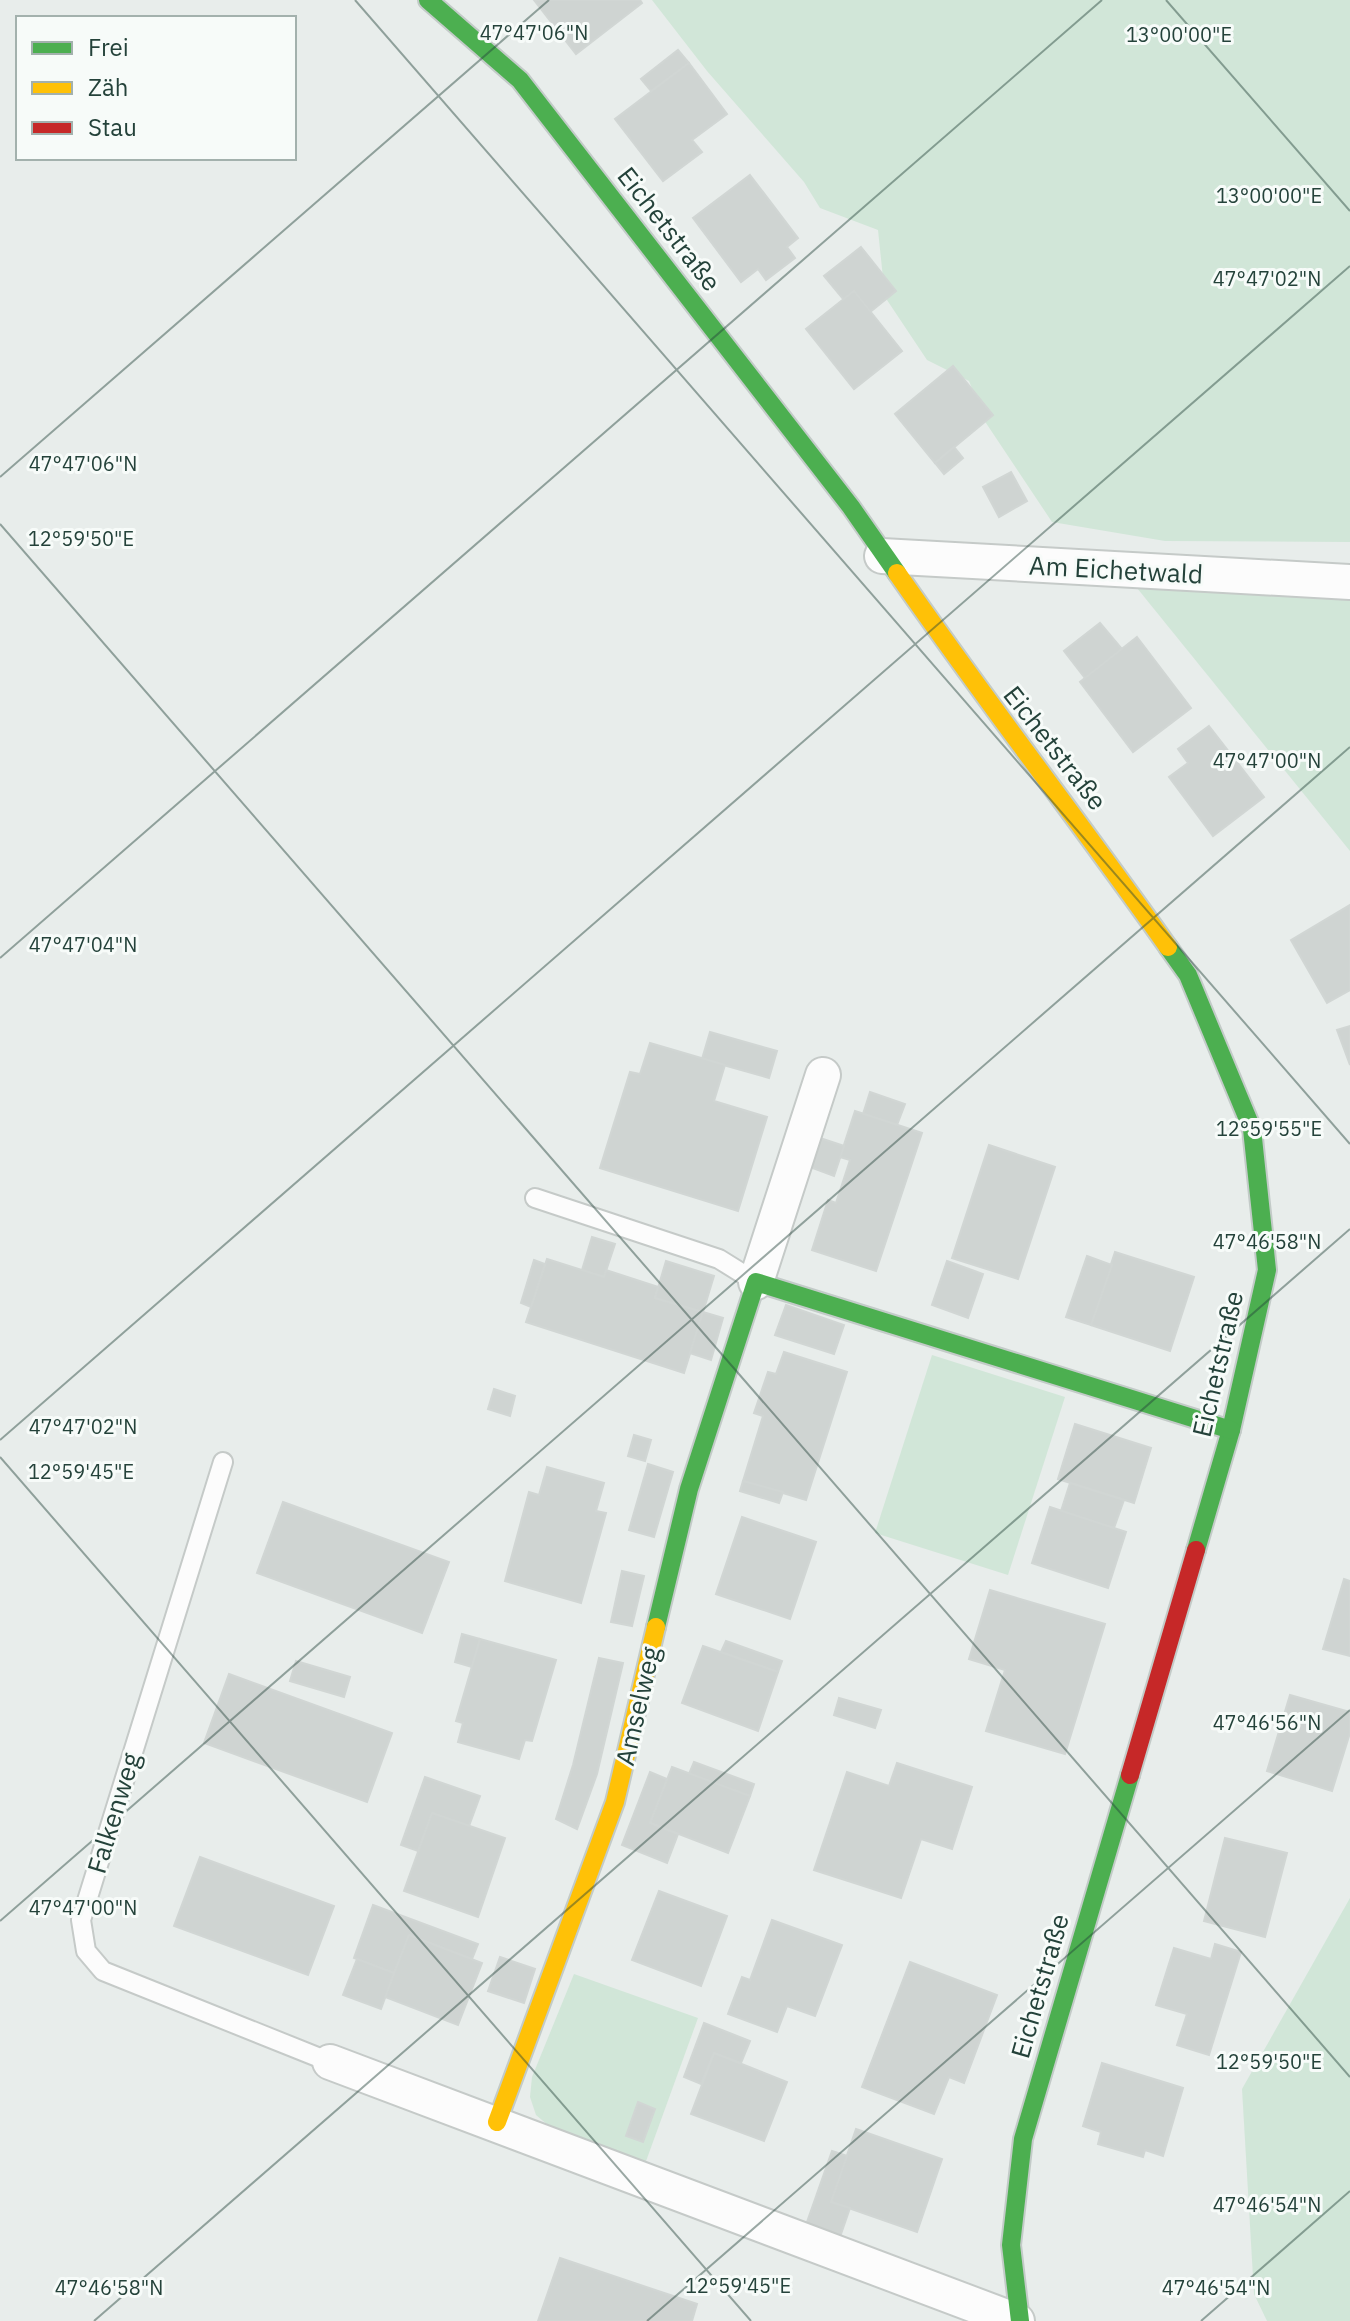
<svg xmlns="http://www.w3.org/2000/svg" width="1350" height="2321" viewBox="0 0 1350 2321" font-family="'IBM Plex Sans',sans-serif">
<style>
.green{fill:#d1e6d8}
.building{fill:#cfd4d2;stroke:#d1d6d4;stroke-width:2}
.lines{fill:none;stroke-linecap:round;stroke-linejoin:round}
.lane-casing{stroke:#c5cac8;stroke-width:22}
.street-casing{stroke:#c5cac8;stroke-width:38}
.fast-casing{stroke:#c3cbc8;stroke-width:22}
.slow-casing{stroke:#c3cbc8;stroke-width:22}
.jam-casing{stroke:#c3cbc8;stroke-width:22}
.lane{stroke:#fcfcfc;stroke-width:18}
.street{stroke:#fcfcfc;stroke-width:34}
.fast{stroke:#4caf50;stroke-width:18}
.slow{stroke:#ffc107;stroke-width:18}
.jam{stroke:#c62828;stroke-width:18}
.ticks{fill:none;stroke:#24423a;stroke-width:2;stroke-opacity:0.45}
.labels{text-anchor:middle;stroke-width:6;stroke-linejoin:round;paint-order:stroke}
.street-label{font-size:26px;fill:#24423a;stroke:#f7fbf9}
.ticks-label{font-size:20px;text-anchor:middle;fill:#24423a;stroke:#f7fbf9;stroke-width:6;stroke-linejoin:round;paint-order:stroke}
</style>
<rect width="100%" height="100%" fill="#e8edeb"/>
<g class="green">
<path d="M652,0H1350V542L1165,541L1052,522L986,423L969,381L927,360L885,297L878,230L820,208L804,182L707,71Z"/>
<path d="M1137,588L1350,598V851Z"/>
<path d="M932,1355L1065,1397L1008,1575L875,1533Z"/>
<path d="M1350,1898V2321H1267L1254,2294L1242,2089Z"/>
<path d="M574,1974L698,2018L645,2164L555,2131L536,2115L530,2097L532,2077Z"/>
</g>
<g class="building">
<path d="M534,0H640L642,3L576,54Z"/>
<path d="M678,50L689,63L651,91L641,79Z"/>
<path d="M689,63L727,114L692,140L702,152L663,181L615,119Z"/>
<path d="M750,175L798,238L787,247L795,258L766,280L758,269L741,282L693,218Z"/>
<path d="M861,247L896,291L870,312L854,291L844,300L824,276Z"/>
<path d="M854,291L902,351L854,389L806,329Z"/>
<path d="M953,366L993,415L935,463L895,414Z"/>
<path d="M954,447L963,458L944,474L935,463Z"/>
<path d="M1011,472L1027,501L999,517L983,487Z"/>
<path d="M1100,623L1122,649L1085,678L1064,651Z"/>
<path d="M1137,637L1191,708L1133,752L1080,682Z"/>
<path d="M1209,726L1264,797L1213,836L1169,777L1188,763L1178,749Z"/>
<path d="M1350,905V990L1327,1003L1291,940Z"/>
<path d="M1350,1026V1065L1337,1030Z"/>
<path d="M710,1032L777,1051L769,1078L702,1059Z"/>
<path d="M650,1043L725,1065L714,1101L767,1117L738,1211L600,1168L630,1072L640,1074Z"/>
<path d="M870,1092L905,1104L897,1125L863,1114Z"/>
<path d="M855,1111L922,1133L876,1271L812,1250L828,1200L836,1203L850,1160L840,1157Z"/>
<path d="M817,1137L844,1146L834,1176L807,1166Z"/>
<path d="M989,1145L1055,1167L1018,1279L952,1258Z"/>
<path d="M592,1237L615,1244L604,1277L582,1270Z"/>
<path d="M1115,1252L1194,1277L1170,1351L1091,1325Z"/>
<path d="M1087,1256L1112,1265L1091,1325L1066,1317Z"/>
<path d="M547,1259L604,1277L606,1270L658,1287L655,1298L703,1312L684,1373L526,1322Z"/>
<path d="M534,1260L545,1264L531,1307L521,1303Z"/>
<path d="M666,1261L714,1276L703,1312L655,1298Z"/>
<path d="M947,1261L983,1274L968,1318L932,1305Z"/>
<path d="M786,1305L844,1325L834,1354L775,1335Z"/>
<path d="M703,1312L723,1318L711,1360L690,1353Z"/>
<path d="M784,1352L847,1372L806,1500L743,1481L763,1416L754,1413L768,1372L776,1374Z"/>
<path d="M494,1389L515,1396L510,1416L488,1409Z"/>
<path d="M1075,1424L1151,1448L1134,1503L1058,1479Z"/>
<path d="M634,1435L651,1440L645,1461L628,1456Z"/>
<path d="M648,1464L673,1472L654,1537L629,1530Z"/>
<path d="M547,1467L604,1483L596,1511L606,1513L581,1603L505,1581L529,1492L539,1495Z"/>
<path d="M743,1481L783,1492L779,1503L740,1491Z"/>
<path d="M1070,1483L1124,1500L1114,1528L1061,1511Z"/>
<path d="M283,1502L449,1562L422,1633L257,1573Z"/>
<path d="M1050,1507L1126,1532L1108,1588L1032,1563Z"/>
<path d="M742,1517L816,1542L790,1619L716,1594Z"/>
<path d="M622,1571L644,1576L632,1626L611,1622Z"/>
<path d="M1344,1579L1350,1581V1656L1323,1649Z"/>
<path d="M990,1590L1105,1624L1065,1754L986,1731L1005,1670L969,1659Z"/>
<path d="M462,1634L480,1639L472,1667L455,1662Z"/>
<path d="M480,1639L556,1660L532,1741L525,1740L519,1759L458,1742L463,1723L456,1721Z"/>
<path d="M726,1641L782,1661L778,1672L721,1652Z"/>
<path d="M703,1646L778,1672L758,1731L682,1703Z"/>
<path d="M599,1658L623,1663L597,1774L577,1829L556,1819L573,1765Z"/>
<path d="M296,1661L350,1677L344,1697L290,1681Z"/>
<path d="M229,1674L392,1733L367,1802L204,1743Z"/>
<path d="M1290,1695L1350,1712V1733L1332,1791L1267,1771Z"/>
<path d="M839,1698L881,1710L875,1728L834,1715Z"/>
<path d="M694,1762L754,1784L750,1796L689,1774Z"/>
<path d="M897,1763L972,1787L952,1849L921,1839L901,1898L814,1870L847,1772L889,1786Z"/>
<path d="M672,1767L750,1796L728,1853L650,1823Z"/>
<path d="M650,1772L667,1779L650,1823L678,1834L667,1863L622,1845Z"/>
<path d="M425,1777L480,1796L469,1826L432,1813L418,1851L401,1845Z"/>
<path d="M432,1813L505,1838L478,1917L404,1891Z"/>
<path d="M1225,1838L1287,1853L1265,1937L1204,1921Z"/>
<path d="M200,1857L334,1906L308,1975L174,1926Z"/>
<path d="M659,1891L727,1916L701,1986L632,1960Z"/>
<path d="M373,1905L478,1944L472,1959L409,1935L394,1973L354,1958Z"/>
<path d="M772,1920L842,1945L815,2016L787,2006L777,2032L728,2014L742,1977L750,1980Z"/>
<path d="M409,1935L482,1963L458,2025L385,1997Z"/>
<path d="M1215,1944L1241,1952L1209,2055L1177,2045L1187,2014L1156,2005L1174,1948L1211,1959Z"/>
<path d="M500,1957L535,1969L524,2003L488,1991Z"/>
<path d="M357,1959L394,1973L381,2009L343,1995Z"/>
<path d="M910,1962L997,1995L964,2083L949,2077L934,2114L862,2087Z"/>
<path d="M704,2023L750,2041L741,2063L714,2053L701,2084L684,2077Z"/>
<path d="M714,2053L787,2082L764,2141L691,2114Z"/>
<path d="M1102,2063L1183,2088L1163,2156L1145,2150L1143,2157L1098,2144L1101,2132L1083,2126Z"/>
<path d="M638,2102L655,2109L643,2142L626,2136Z"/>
<path d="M856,2129L942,2159L917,2232L831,2202Z"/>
<path d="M832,2151L847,2156L831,2202L850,2208L840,2237L806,2225Z"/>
<path d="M560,2258L697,2304L692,2321H538Z"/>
</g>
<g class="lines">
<defs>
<g id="lane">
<path d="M535,1198L719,1259L756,1282"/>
<path d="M223,1462L81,1920L86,1951L103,1971L330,2062"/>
</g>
<g id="street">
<path d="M882,556L1350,582"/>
<path d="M756,1282L823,1075"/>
<path d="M330,2062L1017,2321"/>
</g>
<g id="fast">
<path d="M428,0L520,80L851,507L897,573"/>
<path d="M1168,947L1188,975L1252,1129L1267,1270L1231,1430L1196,1550"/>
<path d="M656,1627L689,1489L756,1282L1231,1430"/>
<path d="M1020,2321L1011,2245L1023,2139L1130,1775"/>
</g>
<g id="slow">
<path d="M897,573C985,700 1079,821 1168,947"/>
<path d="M497,2122L615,1802L656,1627"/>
</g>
<path id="jam" d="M1130,1775L1196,1550"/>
</defs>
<use href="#lane" class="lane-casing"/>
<use href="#street" class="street-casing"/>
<use href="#fast" class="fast-casing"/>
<use href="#slow" class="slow-casing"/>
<use href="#jam" class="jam-casing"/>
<use href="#lane" class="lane"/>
<use href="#street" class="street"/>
<use href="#fast" class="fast"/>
<use href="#slow" class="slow"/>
<use href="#jam" class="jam"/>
</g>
<path class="ticks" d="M355,0L1350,1144M1166,0L1350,211M0,477L549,0M0,524L1350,2077M0,958L1102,0M0,1440L1350,266M0,1457L751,2321M0,1921L1350,747M94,2321L1350,1229M647,2321L1350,1710M1201,2321L1350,2191"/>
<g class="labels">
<g class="street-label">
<text transform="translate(669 229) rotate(52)" y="9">Eichetstraße</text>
<text transform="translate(1116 570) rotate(3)" y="9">Am Eichetwald</text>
<text transform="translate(1055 748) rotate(52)" y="9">Eichetstraße</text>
<text transform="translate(1218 1364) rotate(-77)" y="9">Eichetstraße</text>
<text transform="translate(638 1706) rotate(-77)" y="9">Amselweg</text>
<text transform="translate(114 1813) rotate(-73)" y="9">Falkenweg</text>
<text transform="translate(1040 1986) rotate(-74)" y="9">Eichetstraße</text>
</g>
</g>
<g class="ticks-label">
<text x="534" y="40">47°47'06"N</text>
<text x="1179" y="42">13°00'00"E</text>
<text x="1269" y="203">13°00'00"E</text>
<text x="1267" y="286">47°47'02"N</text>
<text x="83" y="471">47°47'06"N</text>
<text x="81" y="546">12°59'50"E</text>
<text x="1267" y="768">47°47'00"N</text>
<text x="83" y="952">47°47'04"N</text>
<text x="1269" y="1136">12°59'55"E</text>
<text x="1267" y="1249">47°46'58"N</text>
<text x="83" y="1434">47°47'02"N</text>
<text x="81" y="1479">12°59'45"E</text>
<text x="1267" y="1730">47°46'56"N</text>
<text x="83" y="1915">47°47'00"N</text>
<text x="1269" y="2069">12°59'50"E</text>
<text x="1267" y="2212">47°46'54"N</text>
<text x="738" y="2293">12°59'45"E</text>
<text x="109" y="2295">47°46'58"N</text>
<text x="1216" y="2295">47°46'54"N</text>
</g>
<rect x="16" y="16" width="280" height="144" fill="#f7fbf9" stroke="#a3b1ad" stroke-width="2"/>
<rect x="32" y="42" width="40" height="12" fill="#4caf50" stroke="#a3b1ad" stroke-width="2"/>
<text x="88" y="56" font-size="24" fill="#24423a">Frei</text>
<rect x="32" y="82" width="40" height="12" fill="#ffc107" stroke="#a3b1ad" stroke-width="2"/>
<text x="88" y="96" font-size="24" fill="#24423a">Zäh</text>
<rect x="32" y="122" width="40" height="12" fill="#c62828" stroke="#a3b1ad" stroke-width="2"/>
<text x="88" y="136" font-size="24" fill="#24423a">Stau</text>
</svg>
